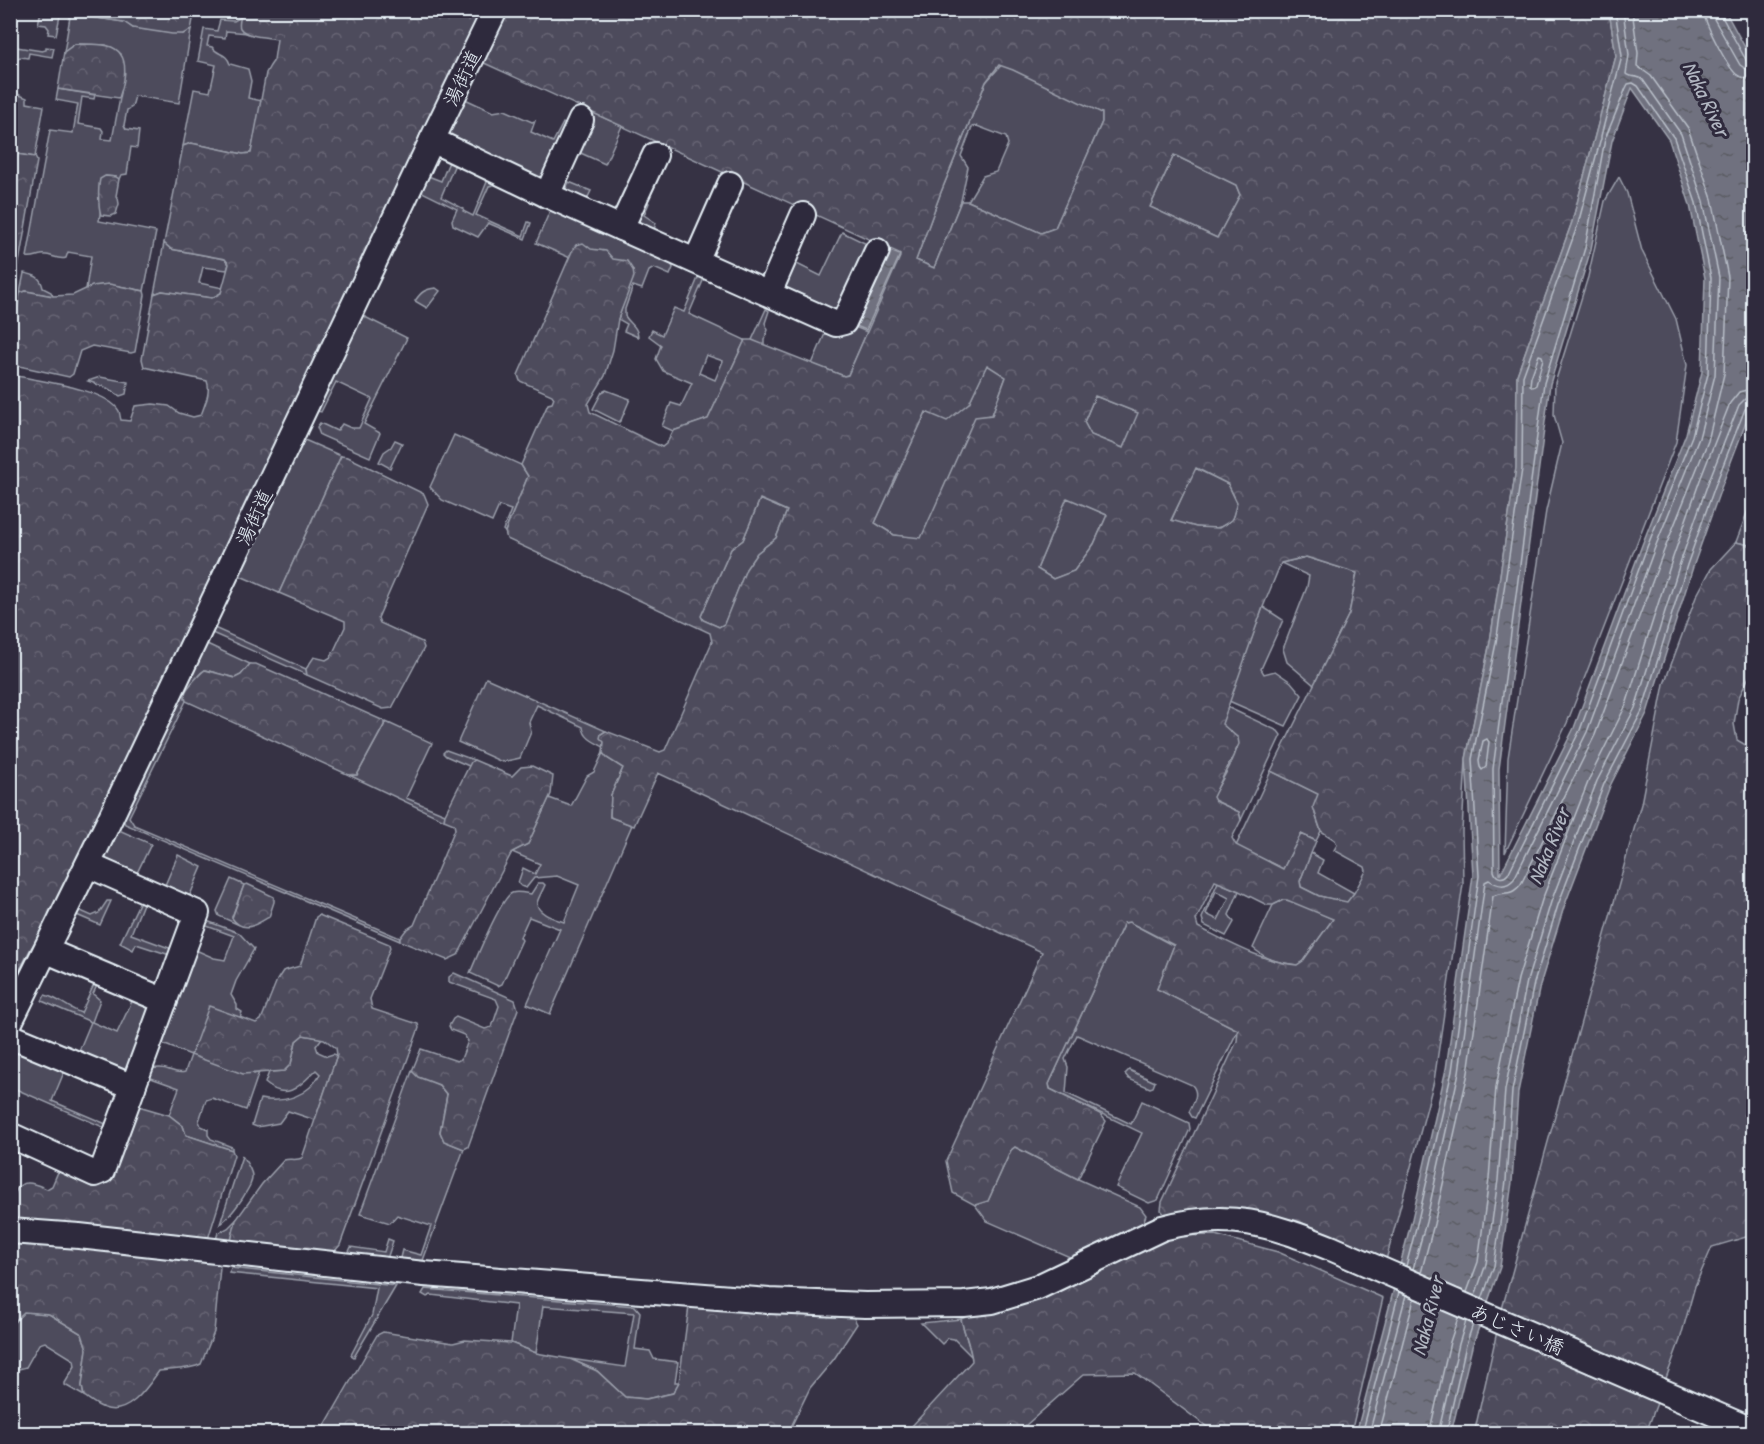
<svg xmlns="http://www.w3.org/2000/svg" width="1764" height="1444" viewBox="0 0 1764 1444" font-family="'Patrick Hand','Klee One',sans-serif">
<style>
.green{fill:#4d4b5c;stroke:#9a9eaa;stroke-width:1.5;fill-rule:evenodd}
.forest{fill:url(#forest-crowns);stroke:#9a9eaa;stroke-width:1.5;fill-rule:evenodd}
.water{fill:url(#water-ripples);stroke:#a0a4af;stroke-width:1.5;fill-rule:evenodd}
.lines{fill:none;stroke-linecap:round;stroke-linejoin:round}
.shore{stroke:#b8bec8;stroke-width:1.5}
.minor-casing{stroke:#e8f1f8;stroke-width:28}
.minor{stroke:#2f2a3d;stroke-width:24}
.labels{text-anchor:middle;stroke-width:6;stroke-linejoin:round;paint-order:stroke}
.street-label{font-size:20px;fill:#e8f1f8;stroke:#2f2a3d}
.water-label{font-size:21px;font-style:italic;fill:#b2b7c2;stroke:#2f2a3d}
</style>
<defs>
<pattern id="forest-crowns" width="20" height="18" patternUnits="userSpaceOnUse" patternTransform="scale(1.5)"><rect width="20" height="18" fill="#4d4b5c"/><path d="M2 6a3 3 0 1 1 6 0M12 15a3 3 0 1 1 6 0" fill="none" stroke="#676574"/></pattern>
<pattern id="water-ripples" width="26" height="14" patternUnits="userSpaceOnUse" patternTransform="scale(1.5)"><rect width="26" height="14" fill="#70717f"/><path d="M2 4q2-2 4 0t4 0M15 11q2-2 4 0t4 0" fill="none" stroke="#5b5c64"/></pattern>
</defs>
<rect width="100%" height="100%" fill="#363244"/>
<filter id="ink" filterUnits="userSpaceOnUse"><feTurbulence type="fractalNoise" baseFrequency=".0167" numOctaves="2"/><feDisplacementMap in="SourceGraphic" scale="12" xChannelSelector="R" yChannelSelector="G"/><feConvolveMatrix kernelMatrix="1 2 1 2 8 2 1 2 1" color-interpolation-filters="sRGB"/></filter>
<g filter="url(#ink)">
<g class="green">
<path d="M41,11H61L56,35L48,34L49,29L46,25L38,24Z"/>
<path d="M71,11H73L77,15L124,22L133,28L183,34L191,30L179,103L135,96L132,107L127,110L124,125L126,129L139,131L137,148L131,147L127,174L121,175L119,179L116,177L106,176L99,221L156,232L144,291C124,287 105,281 86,289L91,256L68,252L66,258C57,261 51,253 41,255C35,256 34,258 27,257L50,130L73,133L78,104L56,100L58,89L95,95L94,99L82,97L78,124L101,128L103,131L102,139L112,140L121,93V54L106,45L75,44L64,52Z"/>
<path d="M241,17C239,26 240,28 248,33L226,31L225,38L209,36L207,46L212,47C218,56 226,52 230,64L248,69L251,81L248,98L262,101L251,153L243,154L191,143L183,146L194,89L210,92L216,65L198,61L204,29L217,31L220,20L234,21Z"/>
<path d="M10,46L42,51L46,50V47L54,48L52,57L29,53L28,58L20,57L17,60L12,92L27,98V103L44,106L35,157L11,153Z"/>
<path d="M1006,60L1102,112V122L1055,228L1041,233L968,201L983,176L996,172L1008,144L1006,137L977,126L972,127L961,156L968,167L961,201L934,268L916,260L941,192L986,82Z"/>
<path d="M463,98L493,112L505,110L532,122L535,121L531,132L553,142L563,123L571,128L549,177L536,180L453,142L448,132Z"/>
<path d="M591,112L622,126L605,164L574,150Z"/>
<path d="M1174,155L1236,185L1240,195L1217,238L1150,207Z"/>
<path d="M449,162L455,164L441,197L464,209L463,211L473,216L489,177L496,180L493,185L489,186L476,215L523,236L528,222L531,223L525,239L488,223L478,237L453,225L452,220L457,209L416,189L423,174L441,181Z"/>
<path d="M1619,177L1627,193L1642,251L1676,319L1687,365L1676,442L1567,723L1505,853L1508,758L1546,511L1562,443L1554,415L1555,383L1588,277L1605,201Z"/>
<path d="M569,182L591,191L586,201L565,191Z"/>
<path d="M643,199L649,203L644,215L656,223L653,233L642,227L636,215Z"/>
<path d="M552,206L670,259L673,268L670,275L654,268L649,271L642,289L633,286L625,309V316C630,324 638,327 638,337L624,331L627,324L618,319L630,284L536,243Z"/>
<path d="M842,232L873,247L842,311L831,315L785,293L781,281L791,261L821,276Z"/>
<path d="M164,243L171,249L225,259L229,264L227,270L203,267L199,283L223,288L221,293L212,298L162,291L154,294Z"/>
<path d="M24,273C35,275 41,277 43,288L51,292L53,296L26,291L20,293Z"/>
<path d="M700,273L705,276L689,314L745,340L708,419L673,431L662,426L671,403L681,406L692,383L663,371L656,359L661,345L649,336L652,330L662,335L674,308L684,312ZM706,355L723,361L715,380L699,373Z"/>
<path d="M436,288L440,291L427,308L415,301C421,292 425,289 436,288Z"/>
<path d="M766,309L769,311L765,323L768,330L764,340V346L752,340Z"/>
<path d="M363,316L407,338L364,424L380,433L370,457L320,435L317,427L320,423L337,431L342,424L351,428H359L372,399L336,382L321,412L317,411L316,407L355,320Z"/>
<path d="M850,325L867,332L848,375L844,376L812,364L827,329L845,335Z"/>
<path d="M987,364L1006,377L992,415L975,418L921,539L894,535L875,523L926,412L969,403Z"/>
<path d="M100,377L128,382L126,394L120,396L107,388L88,381Z"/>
<path d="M606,390L630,399L621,420L619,422L593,409L602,392Z"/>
<path d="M1095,396L1139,413L1123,448L1091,435L1084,422Z"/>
<path d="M454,435L521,465L528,476L505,532L503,530L511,510L499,506L492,522L442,500L430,487Z"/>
<path d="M300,438L341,456L279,593L236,574Z"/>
<path d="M395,440L402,443L390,468L379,462L384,452L391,447Z"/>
<path d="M1195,468L1228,484L1237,503C1236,508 1234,516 1231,520C1217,536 1188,525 1171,521Z"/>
<path d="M1067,497L1107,515L1094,544L1074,571L1053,579L1037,569Z"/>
<path d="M1753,497V546L1736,542Z"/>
<path d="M760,499L787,511L776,538L757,553L746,569L724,625L719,627L703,620L701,616L731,549L743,540Z"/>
<path d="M1306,557L1357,573L1349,614L1314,685L1287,662L1283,649L1307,587L1309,576L1281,563Z"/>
<path d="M1263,607L1283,620L1261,669L1264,674L1275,671L1291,682L1302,695L1286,726L1229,701Z"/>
<path d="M212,627L306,669L307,675L212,633Z"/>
<path d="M207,644L250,664L241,675L235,678L205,670C201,672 189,686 186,691C184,695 185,697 186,701L129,817L134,825L400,938V941L125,824L123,819L201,646Z"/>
<path d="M486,678L606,731L601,734L604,742V747C594,742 584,738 583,727L537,705L529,722L531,732L520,758L502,762L458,742Z"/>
<path d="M1227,707L1278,731L1281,735L1241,820L1239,812L1214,800L1212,797C1220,783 1240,753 1238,738L1221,725Z"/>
<path d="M386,722L432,743L406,798L445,814L444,820L349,775H357Z"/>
<path d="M446,750L474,760L469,766L446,756L443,753Z"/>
<path d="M603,753L607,758L623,768L611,795L610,817L632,825L550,1014L527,1004L560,929L529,917L520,937L522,940L502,984L498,986L470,973C476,959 501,897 512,893C517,891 525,893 531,894L538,883H543L545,885C543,890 538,898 537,903C537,914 556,919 564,922L579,885L557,876L534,878L526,888L521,886L518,883L523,868L535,874L540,864L512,852L528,844L549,798L571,806L587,776L594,772Z"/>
<path d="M1271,771L1318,794L1315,814L1321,831L1316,841L1301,834L1283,869L1236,846Z"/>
<path d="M113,830H119L151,844L134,879L98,863Z"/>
<path d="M1311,853L1323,860L1318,873L1354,893L1347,903L1319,896L1301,887L1300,881Z"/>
<path d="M178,855L202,867L187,902L162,892Z"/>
<path d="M231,879L244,885L232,917L237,924L219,916L217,911Z"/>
<path d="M1218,882L1239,891L1229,915L1234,922L1226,936L1204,925L1202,918ZM1216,891L1229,898L1218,920L1206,914Z"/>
<path d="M143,895L146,896L131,934L172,949L188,916L170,955L136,944L133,950L120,943Z"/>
<path d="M1283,900L1294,901L1333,919L1303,961L1297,965C1279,963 1267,960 1253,948L1273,905Z"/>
<path d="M107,901H111L100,925L72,913L74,908L92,916L99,913Z"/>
<path d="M204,920L239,933L254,949L236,981L231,995L237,1005V1009L242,1012L240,1018L209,1007L254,1074L259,1072L246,1110L212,1098L206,1100L199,1121L201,1126L208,1129V1135L211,1139L232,1147V1150L186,1135L183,1126L169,1115L179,1088L151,1078L146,1084L145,1067C151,1069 155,1068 160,1068C170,1068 175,1075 185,1072L191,1055L155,1041L189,947L214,958L225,960L234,936L204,925Z"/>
<path d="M1129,922L1174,946L1157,989L1238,1030L1195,1118L1192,1117L1189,1112C1193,1103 1200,1094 1192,1085L1077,1035L1065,1059L1068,1067L1066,1093L1131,1124L1142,1101L1189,1123L1190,1129L1158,1200L1149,1203L1116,1187L1142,1133L1050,1089L1049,1084L1124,923Z"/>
<path d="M97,978L100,979L93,994L100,1000L92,1022L117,1033L135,995L153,1002L130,1078L76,1058L91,1022L42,1001L45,995C58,998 68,1008 81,1013Z"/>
<path d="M303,1035L322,1038L316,1046L318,1052L327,1056L333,1054L337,1055L315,1120L288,1111L279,1123L257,1127L252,1125L260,1099C284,1103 308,1097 320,1074L316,1070C300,1086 287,1102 265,1083L269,1072L284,1071L291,1064L296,1041Z"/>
<path d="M10,1048L67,1065L52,1101L106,1124L113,1108L112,1131L11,1087Z"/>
<path d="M1129,1070L1155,1082L1153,1087L1150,1088L1129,1079L1125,1074Z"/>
<path d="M412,1071L439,1085L447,1095L440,1132L444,1141L464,1149L422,1263L400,1258L402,1250L421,1255L431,1226L397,1215L390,1223L360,1214Z"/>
<path d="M1015,1147L1078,1179L1140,1207L1146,1215L1143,1223L1072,1258L987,1221L975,1205L988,1201L1011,1150Z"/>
<path d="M242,1156C257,1177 254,1179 242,1199C235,1209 230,1216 220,1224Z"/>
<path d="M236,1220L231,1241L216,1239L218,1233L228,1228Z"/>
<path d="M388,1239L393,1241L387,1259L347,1256L351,1247L384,1252Z"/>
<path d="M231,1268L396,1286L354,1357L351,1355L372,1315L377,1288L229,1273Z"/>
<path d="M425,1289L635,1306L640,1312L635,1349L650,1351L654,1359L678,1362L675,1382H679L673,1393L646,1399L625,1397L597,1371L570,1359L625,1367L634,1313L543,1306L536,1353L511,1343L516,1305L431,1295L427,1297L422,1294Z"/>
<path d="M24,1312L49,1314L82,1334L87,1349L82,1386L84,1396L65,1385V1383L75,1366L74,1360L45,1342L39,1344L26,1367L15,1370L11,1368V1325Z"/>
<path d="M961,1319L972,1357L954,1339L948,1338L942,1344L921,1323Z"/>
</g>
<g class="forest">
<path d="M192,10L194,14L191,30L183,34H172L133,28L124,22L77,15L73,11Z"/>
<path d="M282,10L488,11L54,913L30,950L11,987L10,396L15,379L17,376C41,381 107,389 119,411C120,414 120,417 121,420L130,421L135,406L153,404L169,406L179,413L193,417L201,415C205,404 211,392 207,381L144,367L142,359L154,294L162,291L212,298L221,293L229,264L225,259L171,249L164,243L183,146L191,143L243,154L251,153L266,73L270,66L274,60L277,39C267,37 246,37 240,28C238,23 241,17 242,13C255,10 268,13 281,12Z"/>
<path d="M503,10L1609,11L1616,56L1572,222L1517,375L1516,468L1490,642L1466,759L1462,831L1463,884L1434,1081L1386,1260L1298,1221L1257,1212L1210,1209L1165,1215L1161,1210L1162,1202L1237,1041L1238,1030L1157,989L1174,945L1129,922L1124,923L1049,1084L1050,1089L1100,1114L1106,1121L1078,1179L1015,1147L1011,1150L988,1201L975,1205L953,1193L946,1161L1042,952L658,773L634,826L610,817L611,795L623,768L607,758L603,753L604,742L600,738L601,734L606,731L660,752L665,750L712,642L710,633L507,539L505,532L528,476L521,465L548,404L552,403L554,398L552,395L520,381L518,375L573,249L576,245L583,243L591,249L606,251L613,259L627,261L633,270L634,277L618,319L613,350L605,376L588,404L590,412L662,447L667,443L673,431L708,419L745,340H752L844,376L848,375L900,257L899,253L482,62ZM999,65L1013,70L1102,113V122L1055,228L1041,233L968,201H961L934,268L916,260L941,192L986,82ZM1174,155L1236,185L1240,195L1217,238L1150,207ZM987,365L1006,377L992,415L975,417L921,538L894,535L875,523L926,412L947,421L969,403ZM1095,396L1138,413L1123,448L1091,435L1084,422ZM1196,468L1228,484L1237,502L1232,520L1219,528L1196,527L1171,520ZM1067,498L1107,515L1094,544L1074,571L1053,579L1037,569ZM760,499L787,511L776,538L757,553L746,569L724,624L719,627L703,620L701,616L731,549L743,540ZM1306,557L1357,573L1349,614L1271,771L1318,794L1313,807L1321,831L1335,840L1337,845L1334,850L1365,867L1366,871L1354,893L1347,902L1319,896L1301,887L1300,881L1316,841L1301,834L1283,869L1236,845L1232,838L1241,820L1239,812L1215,801L1213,797L1239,744L1238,738L1222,724L1263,607L1281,563ZM1215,881L1239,891L1267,905H1273L1283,900H1287L1333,919L1303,961L1297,965C1261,961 1230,943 1198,927L1196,920Z"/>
<path d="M75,44C84,44 94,44 103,45C132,48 126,79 119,98L58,89L64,52Z"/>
<path d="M11,153L35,157L37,161L13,296L11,297Z"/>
<path d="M105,176L116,177L119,179L116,196L118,198L119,204L116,214L111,216L101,215C98,206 98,188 100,179Z"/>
<path d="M109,284L144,291L145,295L135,352L131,353L92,346L80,351L73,374L69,377L15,365L11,357V342L20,293L26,291L53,296L73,295L92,286Z"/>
<path d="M341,456L348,457L424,494L428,504L378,618L380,623L422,642L424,648L392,708L383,709L307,675L306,669L314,657L326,660L331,657L345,627V621L279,593Z"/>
<path d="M1736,542L1753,546V669L1738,699L1734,724L1737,740L1754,750L1753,1235L1712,1247L1695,1286L1680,1340L1646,1433L1474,1434L1502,1309L1641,804L1664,684L1696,597L1711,569Z"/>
<path d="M250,664H256L384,721V725L357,775H349L186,701C185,697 184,695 186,691C189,686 201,672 205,670L235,678L241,675Z"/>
<path d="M474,760L512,776L521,767L532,766L553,776L551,794L528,844L512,852L458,955L447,960L400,941V938L406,930L414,925L455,829L454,824L444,820L445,814L471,762Z"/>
<path d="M247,884L274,897V902L269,917C256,925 243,934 232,918L244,885Z"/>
<path d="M319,915L389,944L390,948L370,999L372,1009L418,1024L419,1028L340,1245L334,1252L237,1242L231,1241L236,1220L262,1184L284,1160C290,1158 296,1161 302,1158L337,1055L336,1048L324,1039L303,1035L296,1041L291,1064L284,1071L243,1074L191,1055L209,1006L256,1023L261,1020L277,980L283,971L300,966L316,917Z"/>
<path d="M454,973L515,1000L518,1009L468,1147L464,1149L444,1141L440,1132L447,1095L439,1085L418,1077L412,1071L421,1049L457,1061L461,1059L468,1041L464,1035L451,1030L449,1026L453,1019L456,1017L485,1029L492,1027L499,1006L496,999L449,982V977Z"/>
<path d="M135,1105L169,1115L183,1126L186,1135L232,1150L234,1155L208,1239L11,1222C11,1211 12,1183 27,1183C33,1182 42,1187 47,1189L52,1186L61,1165L95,1178Z"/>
<path d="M1215,1235L1278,1252L1383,1298L1351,1433H1221L1210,1429L1135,1373L1084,1374L1017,1433L900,1434L911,1427L972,1361C971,1347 964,1333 961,1319L968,1316L1002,1311L1035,1300L1074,1284L1172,1236Z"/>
<path d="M11,1241L214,1258L220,1267L214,1332L201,1364C190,1370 172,1369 159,1371C147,1388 128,1417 104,1408C97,1406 90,1400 84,1396L82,1386L87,1349L82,1334L49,1314L24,1312L11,1325Z"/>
<path d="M689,1306L851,1313L857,1324L834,1359L810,1388L788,1433L320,1434L377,1335L383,1332L453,1343L465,1340L511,1343L536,1353L570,1359L597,1371L625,1397L646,1399L673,1393L679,1382Z"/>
</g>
<g class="water">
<path d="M1609,11H1725L1753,62V404L1721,488L1693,567L1647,713L1610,786L1564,907L1540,985L1518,1092L1512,1182L1500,1267L1472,1347L1451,1433L1356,1434L1412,1219L1446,1069L1473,875L1466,759L1490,642L1516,468L1517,375L1572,222L1616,56ZM1632,88L1669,140L1690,205L1705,278L1702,372L1686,434L1642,545L1574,728L1500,875L1499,769L1550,384L1591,249L1612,141Z"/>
<path d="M890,251L900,255L866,330L856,326Z"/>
</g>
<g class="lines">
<g class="shore">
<path d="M1703,10C1704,22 1727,66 1736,74C1741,78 1747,79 1754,80"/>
<path d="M1713,10L1714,19L1740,65L1746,69L1754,71"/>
<path d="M1720,10L1721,15L1746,60L1749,63H1754"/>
<path d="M1633,83L1638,86L1674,138L1696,203L1711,278L1708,374L1692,436L1647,547L1580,730L1508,874C1503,880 1496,878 1494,871L1493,769L1544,383L1585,248L1605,139L1626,88L1628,84Z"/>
<path d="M1539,355L1542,356L1543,359L1536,385L1533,387L1530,385L1531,377Z"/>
<path d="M1487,739L1489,742L1486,767L1482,770L1480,767L1479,760L1483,741Z"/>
<path d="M1406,1266L1418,1220L1452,1071L1479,876L1472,759L1496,643L1522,469L1523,376L1578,224L1600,141L1601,139V136L1622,56L1615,10"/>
<path d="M1413,1269L1426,1222L1459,1072L1485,882L1489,880C1498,886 1506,888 1514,879L1587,732L1654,550L1699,438L1715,375L1719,277L1703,201L1681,134L1643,80C1638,75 1630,78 1626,74L1629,55L1623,10"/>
<path d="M1421,1273L1434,1224L1468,1073L1493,896C1504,890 1510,898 1521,884L1595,735L1663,553L1708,441L1724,374L1728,277L1712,199L1688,128L1651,76L1637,66L1638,53L1632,10"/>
<path d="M1467,1292L1478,1262L1489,1179L1496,1087L1518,979L1542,900L1590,777L1626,705L1672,560L1700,480L1730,403L1739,392L1754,388"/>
<path d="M1475,1296L1486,1264L1498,1180L1505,1090L1527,981L1551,902L1597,781L1635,708L1680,563L1708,483L1739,405L1745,399L1754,397"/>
<path d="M1482,1299L1494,1266L1506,1181L1512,1091L1534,983L1558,905L1604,784L1642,711L1687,565L1715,486L1745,409L1749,406L1754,405"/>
<path d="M1362,1434L1399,1292"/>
<path d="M1369,1434L1406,1295"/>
<path d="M1379,1434L1414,1299"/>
<path d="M1429,1434L1450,1342L1458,1318"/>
<path d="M1438,1434L1459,1344L1466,1321"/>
<path d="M1446,1434L1466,1345L1473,1324"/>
</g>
<defs>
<g id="minor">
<path d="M432,140L547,195L836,324L844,322L877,251"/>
<path d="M547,195L581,120"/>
<path d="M621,228L655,155"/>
<path d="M696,261L730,184"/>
<path d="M769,293L803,215"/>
<path d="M47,951L165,1001"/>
<path d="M10,1022L109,821L432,140L495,10"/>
<path d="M10,1036L133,1087"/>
<path d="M10,1135L95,1174L102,1171L197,913L88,865"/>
<path d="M10,1231L79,1236L424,1274L769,1301L865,1305L964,1304L992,1301L1038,1287L1162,1228C1230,1210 1270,1224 1333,1249L1754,1431"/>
</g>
</defs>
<use href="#minor" class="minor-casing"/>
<use href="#minor" class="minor"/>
</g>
</g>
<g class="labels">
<g class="street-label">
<text transform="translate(462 78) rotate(-64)" y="7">湯街道</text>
<text transform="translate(254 517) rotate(-65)" y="7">湯街道</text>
<text transform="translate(1517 1329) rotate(23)" y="7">あじさい橋</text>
</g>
<g class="water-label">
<text transform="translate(1706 99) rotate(64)" y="7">Naka River</text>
<text transform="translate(1549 846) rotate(-68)" y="7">Naka River</text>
<text transform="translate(1428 1316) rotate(-76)" y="7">Naka River</text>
</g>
</g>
<rect width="1764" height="1444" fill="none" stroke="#2f2a3d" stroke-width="36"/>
<rect x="18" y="18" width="1728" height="1408" fill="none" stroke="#e8f1f8" stroke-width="2" filter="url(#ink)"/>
</svg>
